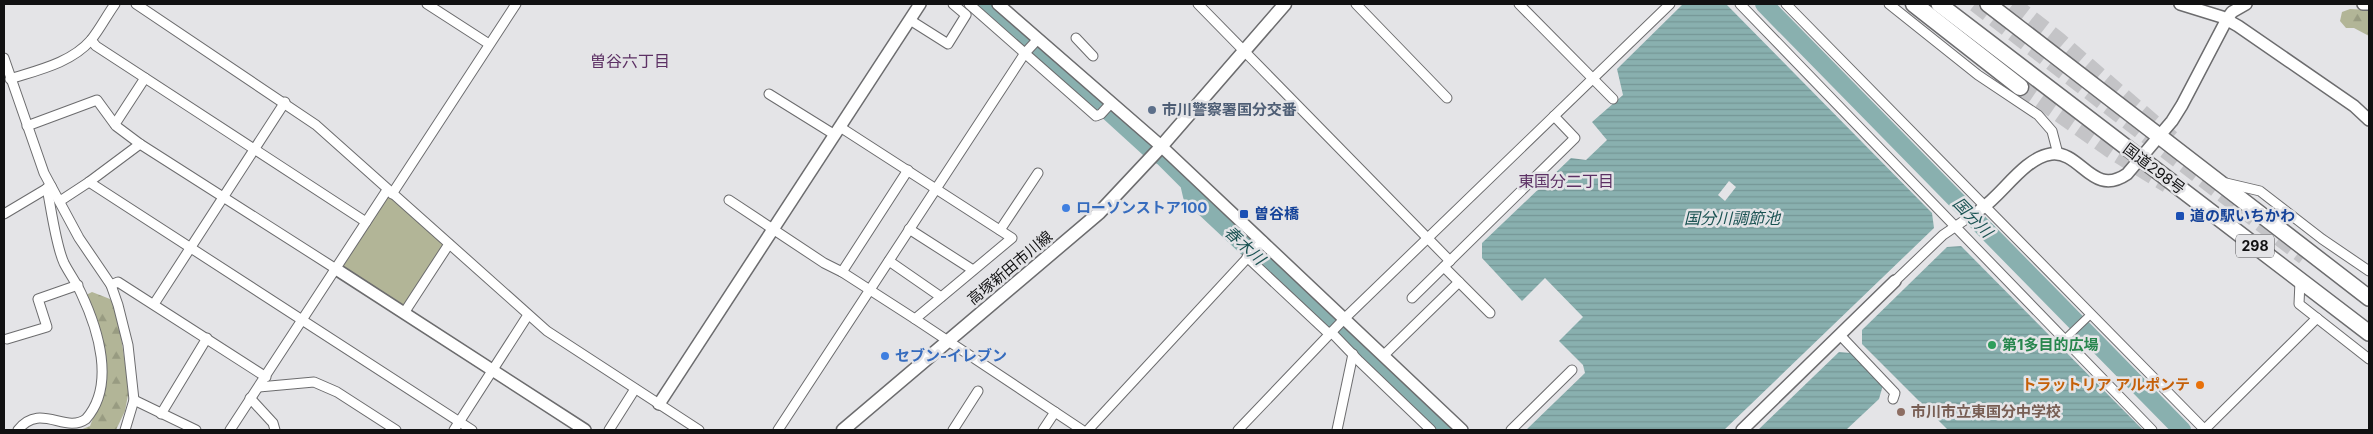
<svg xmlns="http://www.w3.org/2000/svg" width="2373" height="434" viewBox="0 0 2373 434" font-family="Inter,'Noto Sans JP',sans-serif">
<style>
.green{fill:#b2b597}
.forest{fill:url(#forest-firs)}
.water{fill:url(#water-rules)}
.pier{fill:#e4e4e7}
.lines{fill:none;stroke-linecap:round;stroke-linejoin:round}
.river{stroke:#89b0af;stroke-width:18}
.motorway-tunnel{stroke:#c4c4c7;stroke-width:16;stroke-dasharray:16 8;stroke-linecap:butt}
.pedestrian-casing{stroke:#6c6c6e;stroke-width:9}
.minor-casing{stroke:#6c6c6e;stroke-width:11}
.tertiary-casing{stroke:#6c6c6e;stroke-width:14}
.secondary-casing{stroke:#6c6c6e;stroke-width:15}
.trunk-casing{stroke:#6c6c6e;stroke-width:18}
.motorway-casing{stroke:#6c6c6e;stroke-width:19}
.pedestrian{stroke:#fff;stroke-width:7}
.minor{stroke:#fff;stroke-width:9}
.tertiary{stroke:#fff;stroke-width:11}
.secondary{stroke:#fff;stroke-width:12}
.trunk{stroke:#fff;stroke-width:15}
.motorway{stroke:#fff;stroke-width:16}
.service-dot{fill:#5c6f8a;stroke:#e4e4e7;stroke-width:2}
.shop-dot{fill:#3f7fe0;stroke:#e4e4e7;stroke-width:2}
.transit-dot{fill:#1a4fb4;stroke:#e4e4e7;stroke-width:2}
.leisure-dot{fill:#2e9e5b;stroke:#e4e4e7;stroke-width:2}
.food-dot{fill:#e8710a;stroke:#e4e4e7;stroke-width:2}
.education-dot{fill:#8d6e63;stroke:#e4e4e7;stroke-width:2}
.labels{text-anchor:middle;stroke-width:5;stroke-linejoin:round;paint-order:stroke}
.shield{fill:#e4e4e7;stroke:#505052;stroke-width:1}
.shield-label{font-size:14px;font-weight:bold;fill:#111112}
.service-label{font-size:15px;font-weight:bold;fill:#4e5e75;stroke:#e4e4e7;text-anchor:start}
.street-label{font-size:15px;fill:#111112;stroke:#e4e4e7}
.shop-label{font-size:15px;font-weight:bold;fill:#366cbe;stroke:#e4e4e7;text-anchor:start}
.transit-label{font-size:15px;font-weight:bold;fill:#164399;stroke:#e4e4e7;text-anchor:start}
.leisure-label{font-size:15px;font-weight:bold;fill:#27864d;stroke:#e4e4e7;text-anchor:start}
.food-label{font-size:15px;font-weight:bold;fill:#c56008;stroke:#e4e4e7;text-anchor:end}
.education-label{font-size:15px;font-weight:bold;fill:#785e54;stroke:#e4e4e7;text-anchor:start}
.neighbourhood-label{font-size:16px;fill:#5c3064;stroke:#e4e4e7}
.water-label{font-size:16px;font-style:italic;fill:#1b5353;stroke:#e4e4e7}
</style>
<defs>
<pattern id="forest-firs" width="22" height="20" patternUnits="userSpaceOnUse" patternTransform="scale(1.25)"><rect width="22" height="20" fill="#b2b597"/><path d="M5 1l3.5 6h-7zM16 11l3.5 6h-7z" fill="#989b81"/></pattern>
<pattern id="water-rules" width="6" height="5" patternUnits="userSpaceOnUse" patternTransform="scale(1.25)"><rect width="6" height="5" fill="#89b0af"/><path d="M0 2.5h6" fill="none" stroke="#759696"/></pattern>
</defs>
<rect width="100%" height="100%" fill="#e4e4e7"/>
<path class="green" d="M387,190L449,244L404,313L336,269Z"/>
<g class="forest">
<path d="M2350,9L2369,10V36L2354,28H2346L2340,21L2342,12Z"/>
<path d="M92,292L110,299L117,310L129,390L125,411L116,430H80L90,426L105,387L98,321L86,295Z"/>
</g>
<g class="water">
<path d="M1683,4H1726L1932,213L1934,228L1724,430H1526L1585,373L1583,365L1559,341L1583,317L1545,278L1522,301L1482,258V243L1571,158L1586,160L1607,140L1592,122L1623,95L1617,69Z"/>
<path d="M1961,246L2143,430H1948L1862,344V330L1947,247Z"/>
<path d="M1839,352L1851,353L1883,385L1879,399L1846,430H1758Z"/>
</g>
<path class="pier" d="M1729,181L1736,187L1725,201L1718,195Z"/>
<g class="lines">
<g class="river">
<path d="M983,4L1089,98L1095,99L1151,150L1163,157L1189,183L1192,196L1442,430"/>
<path d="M1764,4L2182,430"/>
</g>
<g class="motorway-tunnel">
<path d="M1975,4L2304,257"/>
<path d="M2013,4L2059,40L2175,141"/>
<path d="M2020,87L2116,154L2167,185"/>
</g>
<defs>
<path id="pedestrian" d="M2064,340L2091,314"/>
<g id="minor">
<path d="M136,4L316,125L547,331L699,430"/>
<path d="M427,4L489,44"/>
<path d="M969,4L1096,116L1101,114L1111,103"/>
<path d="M1198,4L1450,261"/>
<path d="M1356,4L1447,98"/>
<path d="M1519,4L1613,99"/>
<path d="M1740,4L2152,430"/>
<path d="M1786,4L2205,430"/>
<path d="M1889,4L1978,75L2038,115L2052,131L2058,154"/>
<path d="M910,20L948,44L966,15L953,4"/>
<path d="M1076,38L1093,56"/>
<path d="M91,40L96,46L366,222"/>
<path d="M4,58L44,173L79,238L111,285L118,305L128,345L134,400L125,430"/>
<path d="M10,79C38,70 71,63 91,40C100,29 107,15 115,4"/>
<path d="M769,94L835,135"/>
<path d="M115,124L145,78"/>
<path d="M27,126L97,100L116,126L140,144L336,269"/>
<path d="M840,127L1012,238L915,319"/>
<path d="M89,182L472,430"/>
<path d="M2226,183L2260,191L2322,239L2369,271"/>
<path d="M392,194L516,4"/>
<path d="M729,200L824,263L842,272L915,319L1082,430"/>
<path d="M60,201L89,182L140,144"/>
<path d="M4,214L51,186"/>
<path d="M909,229L973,270"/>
<path d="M1000,230L1038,173"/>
<path d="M1247,257L1326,331L1334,335L1359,361L1431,430"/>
<path d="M889,261L941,297"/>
<path d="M1444,267L1490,313"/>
<path d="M842,272L908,170"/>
<path d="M1895,281L1943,235L1981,209"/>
<path d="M2300,281L2299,304L2369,359"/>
<path d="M111,285L118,282L266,377"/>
<path d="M1412,298L1575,138L1554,116"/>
<path d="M154,304L285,102"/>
<path d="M404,313L449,244"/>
<path d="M1840,335L1895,393L1893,399"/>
<path d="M7,339L47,327L38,299L78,285"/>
<path d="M1384,355L1459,282"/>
<path d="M259,387L314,382L337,392L396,430"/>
<path d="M250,398L273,423L275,430"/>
<path d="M134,400L196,430"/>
<path d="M161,414L207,338"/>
<path d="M18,430C40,402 65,434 86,419C116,385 98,329 81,293C76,282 69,273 64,263C56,246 51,208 47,188"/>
<path d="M230,430L387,190"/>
<path d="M454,430L528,315"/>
<path d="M609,430L635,389"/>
<path d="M778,430L1025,53L1038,39"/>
<path d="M953,430L978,391"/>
<path d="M1043,430L1055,412"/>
<path d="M1088,430L1263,241"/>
<path d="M1238,430L1345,318L1670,4"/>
<path d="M1337,430L1353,354"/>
<path d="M1511,430L1572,370"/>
<path d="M2204,430L2317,318"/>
</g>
<g id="tertiary">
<path d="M998,4L1161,146L1462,430"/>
<path d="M2180,4L2222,17L2238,26L2354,106L2369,120"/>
<path d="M2363,4H2369"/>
<path d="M1981,209C2003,194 2024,158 2051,154C2081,150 2092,198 2127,174L2172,121L2182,105L2227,19L2232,12L2246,4"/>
<path d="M336,269L585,430"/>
<path d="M659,404L920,4"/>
<path d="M1742,430L1895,281"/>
</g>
<path id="secondary" d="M843,430L1099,213L1159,149L1285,4"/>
<g id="trunk">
<path d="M1939,4L2369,333"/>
<path d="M1988,4L2369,298"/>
</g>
<path id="motorway" d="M1914,4L2020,87"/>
</defs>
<use href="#pedestrian" class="pedestrian-casing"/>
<use href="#minor" class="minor-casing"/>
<use href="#tertiary" class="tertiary-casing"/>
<use href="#secondary" class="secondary-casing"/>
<use href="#trunk" class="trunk-casing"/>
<use href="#motorway" class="motorway-casing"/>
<use href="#pedestrian" class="pedestrian"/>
<use href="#minor" class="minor"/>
<use href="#tertiary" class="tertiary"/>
<use href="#secondary" class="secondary"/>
<use href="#trunk" class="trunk"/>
<use href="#motorway" class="motorway"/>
</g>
<circle class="service-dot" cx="1152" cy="110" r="5"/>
<g class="shop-dot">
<circle cx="1066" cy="208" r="5"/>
<circle cx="885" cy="356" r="5"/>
</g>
<g class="transit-dot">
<rect x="1239" y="209" width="10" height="10" rx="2.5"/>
<rect x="2175" y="211" width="10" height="10" rx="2.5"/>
</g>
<circle class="leisure-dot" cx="1992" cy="345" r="5"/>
<circle class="food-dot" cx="2200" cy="385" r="5"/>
<circle class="education-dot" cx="1901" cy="412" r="5"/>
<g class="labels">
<rect class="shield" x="2236" y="234.5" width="38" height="23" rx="4"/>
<g class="shield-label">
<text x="2255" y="251">298</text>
</g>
<g class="service-label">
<text x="1162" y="115">市川警察署国分交番</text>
</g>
<g class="street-label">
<text transform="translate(2154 169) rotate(37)" y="5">国道298号</text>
<text transform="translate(1010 268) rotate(-40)" y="5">高塚新田市川線</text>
</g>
<g class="shop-label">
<text x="1076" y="213">ローソンストア100</text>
<text x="895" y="361">セブン-イレブン</text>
</g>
<g class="transit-label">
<text x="1254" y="219">曽谷橋</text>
<text x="2190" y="221">道の駅いちかわ</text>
</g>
<g class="leisure-label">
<text x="2002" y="350">第1多目的広場</text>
</g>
<g class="food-label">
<text x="2190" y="390">トラットリア アルポンテ</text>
</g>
<g class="education-label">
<text x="1911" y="417">市川市立東国分中学校</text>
</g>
<g class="neighbourhood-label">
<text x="630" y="67">曽谷六丁目</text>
<text x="1566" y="187">東国分二丁目</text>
</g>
<g class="water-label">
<text transform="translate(1973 217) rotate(46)" y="6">国分川</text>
<text x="1732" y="224">国分川調節池</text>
<text transform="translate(1245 245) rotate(43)" y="6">春木川</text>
</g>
</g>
<rect width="2373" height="434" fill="none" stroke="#111112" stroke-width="10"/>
</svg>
